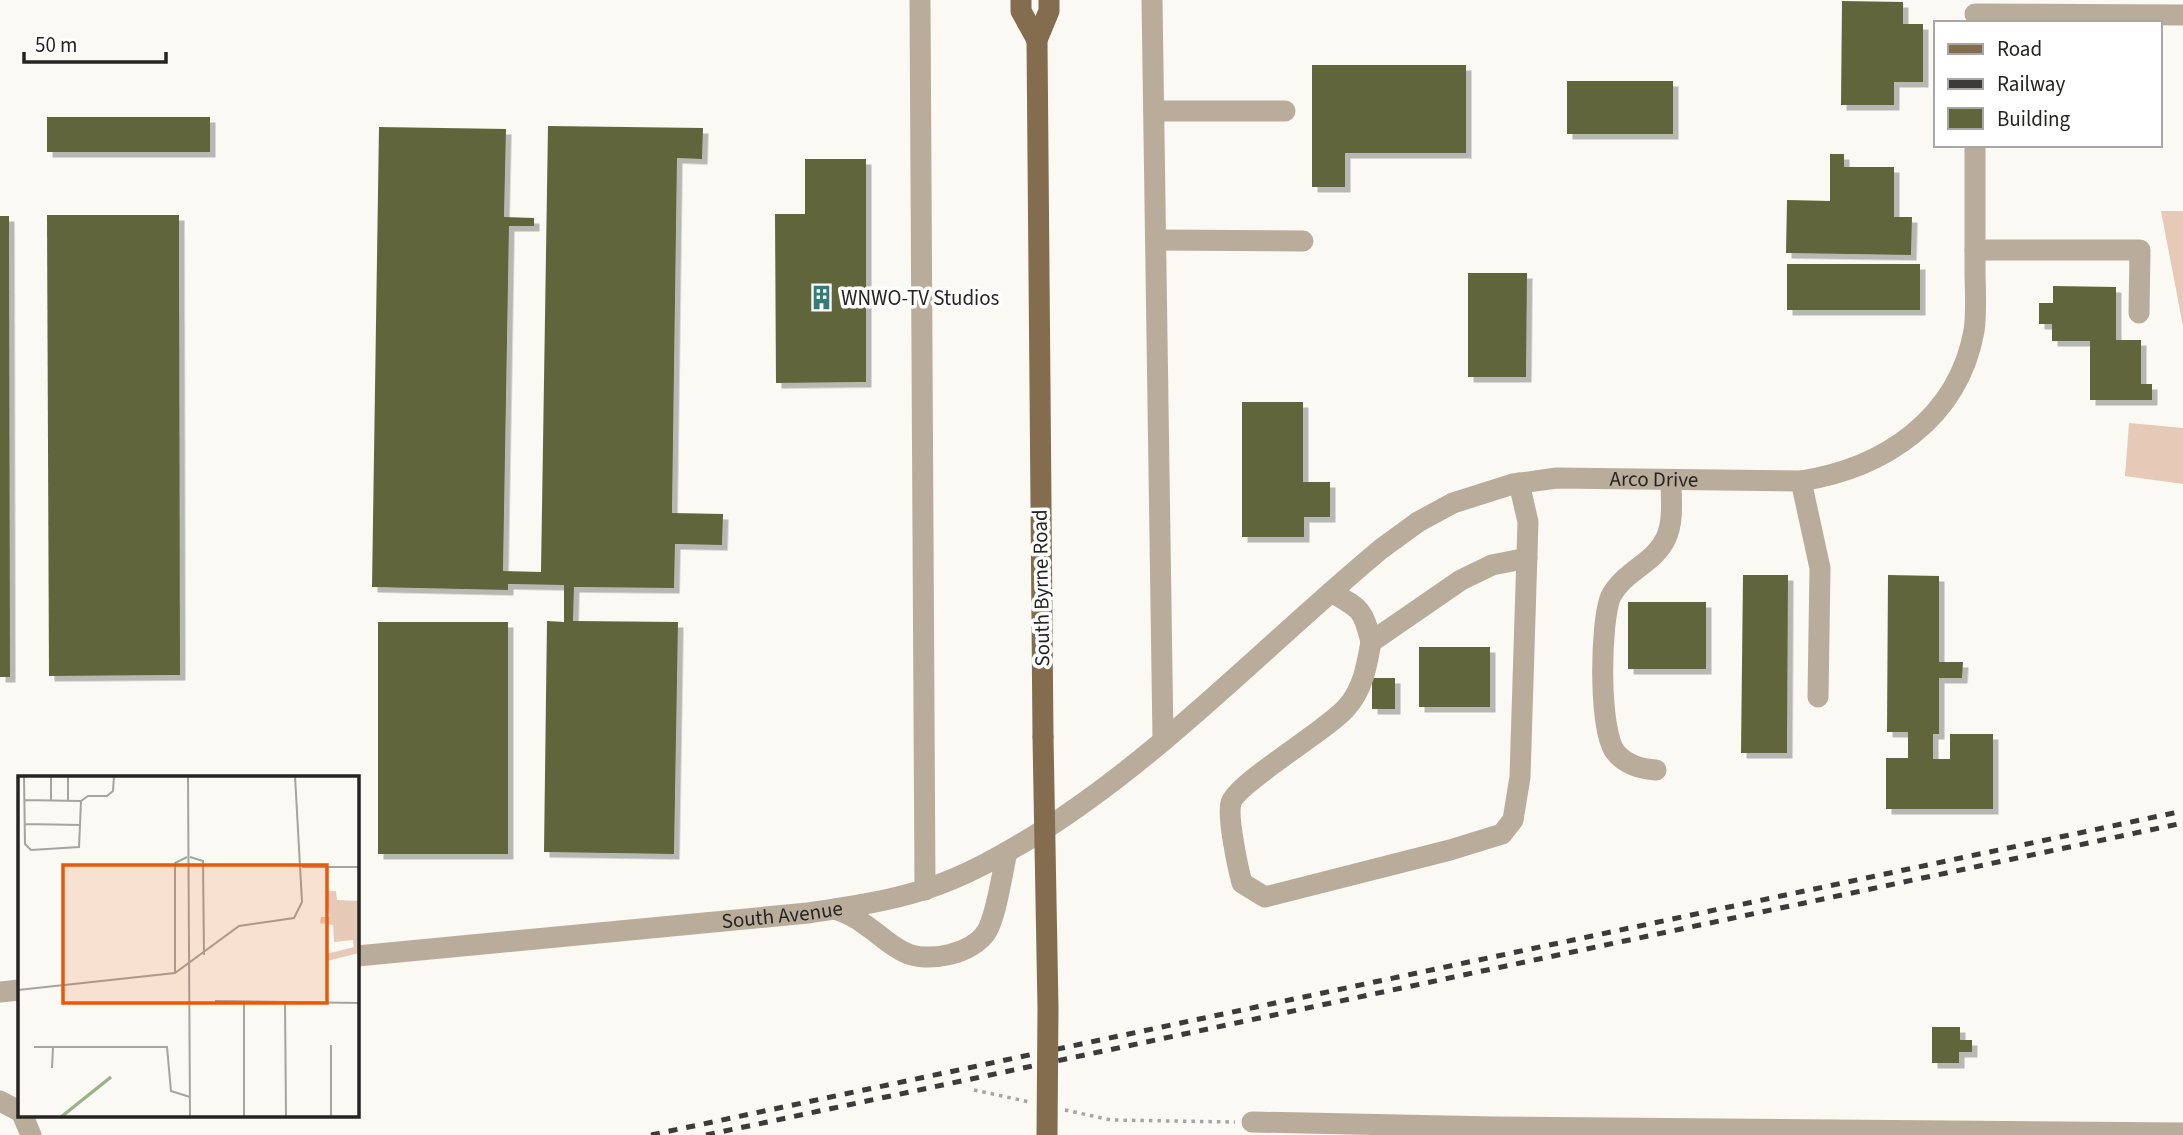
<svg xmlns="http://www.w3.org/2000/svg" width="2183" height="1135" viewBox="0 0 2183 1135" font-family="'Source Sans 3',sans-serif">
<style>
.green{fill:#e6c9b6}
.building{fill:#61653b;filter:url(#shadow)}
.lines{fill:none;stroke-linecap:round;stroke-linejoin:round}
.path{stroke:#a6a5a1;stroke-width:3.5;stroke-dasharray:3.5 5;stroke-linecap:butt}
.minor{stroke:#baac9b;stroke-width:21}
.major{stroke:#846d4e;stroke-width:21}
.rail{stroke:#3c3b3a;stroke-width:5;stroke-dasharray:9 9;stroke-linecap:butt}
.major-bridge{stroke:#846d4e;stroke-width:21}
.labels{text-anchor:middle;stroke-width:7;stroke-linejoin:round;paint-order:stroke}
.poi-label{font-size:21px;fill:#252423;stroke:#fff;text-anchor:start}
.street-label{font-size:21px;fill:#252423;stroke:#fff}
.inset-river{fill:none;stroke:#9ab28a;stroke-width:3.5}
.inset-road{fill:none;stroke:#a5a4a0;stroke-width:2}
.view{fill:#e8590c;fill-opacity:0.15;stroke:#e8590c;stroke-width:3.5}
.inset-edge{fill:none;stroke:#252423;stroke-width:3.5}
</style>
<defs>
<filter id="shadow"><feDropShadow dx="5.5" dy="5.5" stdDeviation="0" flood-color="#0004"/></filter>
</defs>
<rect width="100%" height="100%" fill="#faf9f4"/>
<g class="green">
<path d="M2161,211H2183V326Z"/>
<path d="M2129,423L2183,428V484L2125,476Z"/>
</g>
<g class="building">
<path d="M1842,1L1903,2V24H1923V82H1894V105H1841Z"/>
<path d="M1312,65H1466V153H1345V187H1312Z"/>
<rect x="1567" y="81" width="106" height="53"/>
<rect x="47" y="117" width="163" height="35"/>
<path d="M548,126L703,128L702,159L677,158L672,513L723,514L722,545L675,544L674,588L574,587L573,621L678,622L674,854L544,852L547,621L564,622V585L508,584V590L372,587L379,127L506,129L504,217L534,218V226H509L503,571L541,572Z"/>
<path d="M1830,154H1844V167H1894V217H1912L1911,255L1786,253L1787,200L1830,201Z"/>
<path d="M805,159H866V382L776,383L775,214H805Z"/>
<path d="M47,215H179L180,675L49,676Z"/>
<path d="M0,216H9L10,677H0Z"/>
<rect x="1787" y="264" width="133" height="46"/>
<path d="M1468,273H1527L1526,377H1468Z"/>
<path d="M2053,286L2116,287V340H2141V384H2152V400H2090V341H2052V324H2039V303H2053Z"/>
<path d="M1242,402H1303V482H1330V517H1304V537H1242Z"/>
<path d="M1743,575H1788L1787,753H1741Z"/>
<path d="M1888,575L1939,576V662H1963L1962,678H1939V734H1933V759H1950V734H1993V809H1886V758H1908V732H1887Z"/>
<rect x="1628" y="602" width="78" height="67"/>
<rect x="378" y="622" width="130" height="232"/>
<rect x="1419" y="647" width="71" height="60"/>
<rect x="1372" y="678" width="23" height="31"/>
<path d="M1932,1027H1960V1040H1972V1052H1959V1063H1932Z"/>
</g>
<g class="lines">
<g class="path">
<path d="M974,1090L1030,1102"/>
<path d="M1065,1110L1111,1120L1235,1122"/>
</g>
<g class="minor">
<path d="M920,0L925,890"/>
<path d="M1152,0L1163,740"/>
<path d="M1975,14L2183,15"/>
<path d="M1154,111H1285"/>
<path d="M1156,240L1303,241"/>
<path d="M1975,250H2140L2139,313"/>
<path d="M1801,481L1820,568L1818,697"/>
<path d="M1331,592C1361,609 1363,609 1371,642L1461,580L1492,565L1527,558"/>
<path d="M1371,642C1367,665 1363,689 1347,707C1328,730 1236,783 1231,803C1227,817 1238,868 1242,883L1265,897L1450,850L1502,834L1513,820L1520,777L1528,522L1519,483"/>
<path d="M1656,770C1641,769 1627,765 1617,754C1598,736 1600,620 1611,596C1624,571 1655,563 1666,538C1674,521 1671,498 1671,480"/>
<path d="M835,909C846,913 855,917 864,924C878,933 889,945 904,952C927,964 973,954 987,931C997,913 1002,873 1007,852"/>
<path id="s1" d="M357,956L808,913C847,907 885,902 923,890C965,877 1005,854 1042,831C1166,752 1268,643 1381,549L1418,522L1453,503L1513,484L1557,478L1801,481C1884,468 1958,419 1974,331C1977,311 1975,288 1975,268C1975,227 1975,186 1975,145"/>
<path d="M0,992L19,990"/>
<path d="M0,1101L19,1111"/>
<path d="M23,1116L31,1135"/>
<path d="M1252,1122L1494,1127L2183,1133"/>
</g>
<g class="major">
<path d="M1021,0V11L1037,40"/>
<path d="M1043,737L1037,40L1049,11V0"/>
</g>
<g class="rail">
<path d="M651,1135L2183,811"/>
<path d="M706,1135L2183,823"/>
</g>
<path class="major-bridge" d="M1043,737L1048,1008L1047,1135"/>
</g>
<defs>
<symbol id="building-bare" viewBox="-9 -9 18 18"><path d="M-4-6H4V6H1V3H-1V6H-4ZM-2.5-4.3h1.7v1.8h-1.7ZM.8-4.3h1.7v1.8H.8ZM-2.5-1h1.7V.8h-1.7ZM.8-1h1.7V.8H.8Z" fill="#337c79" stroke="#fff" stroke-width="2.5" paint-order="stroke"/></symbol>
</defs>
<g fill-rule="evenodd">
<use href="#building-bare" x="804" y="280" width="35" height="35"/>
</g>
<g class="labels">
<g class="poi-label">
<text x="841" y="305">WNWO-TV Studios</text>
</g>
<g class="street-label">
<text dy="7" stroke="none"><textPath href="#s1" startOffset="1435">Arco Drive</textPath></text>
<text transform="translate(1041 588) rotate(-91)" y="7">South Byrne Road</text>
<text dy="7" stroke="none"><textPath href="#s1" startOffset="427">South Avenue</textPath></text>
</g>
</g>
<g transform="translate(18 776)">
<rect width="341" height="341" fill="#faf9f4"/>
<path d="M307,115H318L319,124L341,125V177L309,185L308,178L336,171L335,164L316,166L315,149L302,147L303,141H312Z" fill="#e6c9b6"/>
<path class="inset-river" d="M43,341L93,301"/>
<path class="inset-road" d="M6,0L7,68L13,74L61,71L63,25M33,0V24M50,0V24M170,0L172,341M6,24L63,25L70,20H89L95,15L96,0M7,48L63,49M172,81L185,85L186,179M284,91H342M157,197V87L169,81M0,214L157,197L221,150L276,142L284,126L277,0M197,225L342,227M226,226V341M267,226L268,341M313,269V341M16,271H149L153,315L172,321M34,292L35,271"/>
<path class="view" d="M45,89H309V227H45Z"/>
<rect width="341" height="341" class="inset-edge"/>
</g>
<rect x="1934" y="21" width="228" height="126" fill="#ffffff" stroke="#a8a7a7" stroke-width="2"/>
<rect x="1948" y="44" width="35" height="10" fill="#846d4e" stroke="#a8a7a7" stroke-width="2"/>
<text x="1997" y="56" font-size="21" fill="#252423">Road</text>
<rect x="1948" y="79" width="35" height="10" fill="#3c3b3a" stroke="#a8a7a7" stroke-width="2"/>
<text x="1997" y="91" font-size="21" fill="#252423">Railway</text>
<rect x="1948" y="108" width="35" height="21" fill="#61653b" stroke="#a8a7a7" stroke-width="2"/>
<text x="1997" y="126" font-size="21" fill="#252423">Building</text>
<path d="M24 52v10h142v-10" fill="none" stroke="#252423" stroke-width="3.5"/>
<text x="35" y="52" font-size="21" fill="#252423" stroke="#ffffff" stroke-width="5" paint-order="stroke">50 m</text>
</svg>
